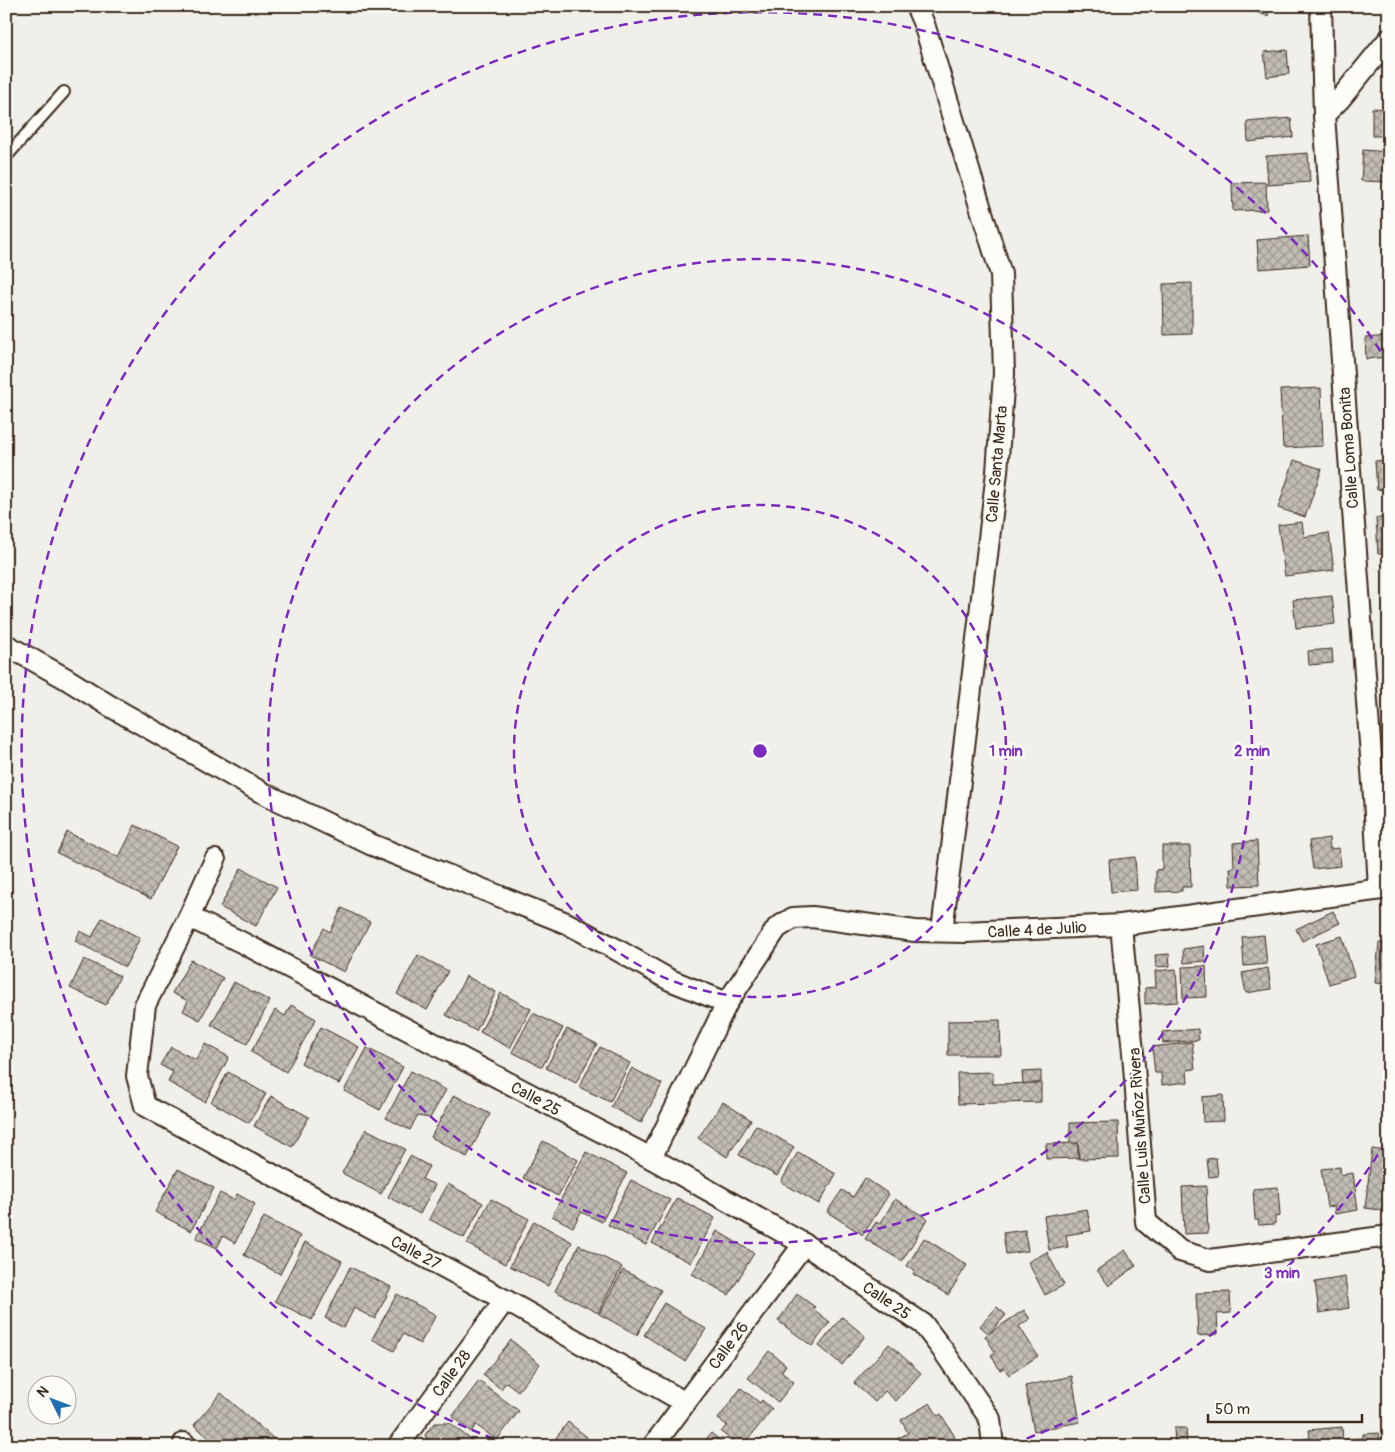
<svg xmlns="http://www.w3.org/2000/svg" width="1395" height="1452" viewBox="0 0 1395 1452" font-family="Pangolin,sans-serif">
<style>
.building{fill:url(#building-cross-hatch);stroke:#3b2a1e}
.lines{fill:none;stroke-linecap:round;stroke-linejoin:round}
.lane-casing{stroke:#3b2a1e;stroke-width:14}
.street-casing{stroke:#3b2a1e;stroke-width:24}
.lane{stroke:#fdfcf7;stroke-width:10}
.street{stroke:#fdfcf7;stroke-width:20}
.ring{fill:none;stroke:#7b2cbf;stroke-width:2.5;stroke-dasharray:9 6}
.labels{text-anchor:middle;stroke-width:5;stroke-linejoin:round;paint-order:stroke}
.street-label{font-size:16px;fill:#3b2a1e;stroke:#fdfcf7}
.centre{fill:#7b2cbf;stroke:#fdfcf7;stroke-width:2.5}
.ring-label{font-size:15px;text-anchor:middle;font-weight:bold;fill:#7b2cbf;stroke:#fdfcf7;stroke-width:5;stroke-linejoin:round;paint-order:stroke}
</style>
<defs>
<pattern id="building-cross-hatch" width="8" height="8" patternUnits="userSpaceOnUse" patternTransform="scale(1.25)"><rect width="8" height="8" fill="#c1bcb4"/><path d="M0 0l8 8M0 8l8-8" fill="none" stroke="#9e9992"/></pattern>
</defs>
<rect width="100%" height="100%" fill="#f1efea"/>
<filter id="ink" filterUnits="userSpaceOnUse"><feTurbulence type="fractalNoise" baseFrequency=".02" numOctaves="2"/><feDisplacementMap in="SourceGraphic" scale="10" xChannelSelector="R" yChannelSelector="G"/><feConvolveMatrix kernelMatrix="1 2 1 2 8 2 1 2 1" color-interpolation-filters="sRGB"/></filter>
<g filter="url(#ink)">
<g class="building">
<path d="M1249,6H1270L1268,16L1248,10Z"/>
<path d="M1287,50L1289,74L1267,77L1264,52Z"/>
<path d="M1372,108L1389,109V136H1372Z"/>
<path d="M1291,118L1293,137L1248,142L1247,122Z"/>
<path d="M1363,150L1389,152V182L1361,181Z"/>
<path d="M1308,153L1310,182L1268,185L1266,156Z"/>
<path d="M1266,182L1267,210L1233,211L1232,183Z"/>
<path d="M1308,236L1310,265L1259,269L1257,240Z"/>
<path d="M1192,283V334L1164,335L1163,284Z"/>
<path d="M1389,336V357L1366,359L1365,338Z"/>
<path d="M1321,388L1323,446L1283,448L1280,390Z"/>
<path d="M1294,460L1322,469L1305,517L1278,508Z"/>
<path d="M1389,460V489L1377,490L1375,461Z"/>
<path d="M1389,517V553L1378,554L1376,518Z"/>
<path d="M1302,522L1304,537L1329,533L1334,570L1285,576L1278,525Z"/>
<path d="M1332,596L1335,624L1296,628L1293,600Z"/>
<path d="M1332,649L1333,663L1309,665L1308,651Z"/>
<path d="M135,825L177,846L151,899L57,853L67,832L119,857Z"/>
<path d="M1329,838L1330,849L1339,848L1341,866L1313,869L1309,841Z"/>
<path d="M1257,841L1259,885L1231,886L1230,868H1234L1233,843Z"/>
<path d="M1162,846H1190L1191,887H1182V891L1156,892V870L1162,869Z"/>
<path d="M1135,857L1137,890L1111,892L1109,860Z"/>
<path d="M241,868L277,887L256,926L220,907Z"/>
<path d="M342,908L370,922L344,972L310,955L324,928L330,932Z"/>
<path d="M1333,911L1340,923L1302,941L1296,929Z"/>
<path d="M102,918L140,938L125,967L75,941L80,931L92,937Z"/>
<path d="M1264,935L1267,964L1244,966L1242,937Z"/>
<path d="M1387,935H1389V984L1375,983L1379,943H1386Z"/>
<path d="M1342,936L1354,976L1329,984L1316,944Z"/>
<path d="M1204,946L1205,961L1184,963L1183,949Z"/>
<path d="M1169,954L1170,966L1156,967L1155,955Z"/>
<path d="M418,955L448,971L427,1010L397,994Z"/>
<path d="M84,959L120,976L106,1005L70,988Z"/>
<path d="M191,960L223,978L200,1020L183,1011L188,1001L172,993Z"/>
<path d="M1206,966L1207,997L1183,998L1182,967Z"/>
<path d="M1268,968L1271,989L1246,993L1242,973Z"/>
<path d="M1176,969L1178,1002L1145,1004V988L1156,987L1155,971Z"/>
<path d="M466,976L496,992L476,1031L446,1015Z"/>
<path d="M234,982L270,1001L247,1044L211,1025Z"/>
<path d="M501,993L531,1009L510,1048L480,1032Z"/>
<path d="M291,1005L316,1019L286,1072L251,1052L275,1010L285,1016Z"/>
<path d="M533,1013L563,1028L542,1067L512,1052Z"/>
<path d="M1000,1020L1001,1055H948V1021Z"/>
<path d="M321,1027L359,1047L339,1084L301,1063Z"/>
<path d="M567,1029L597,1044L576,1083L546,1068Z"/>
<path d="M1198,1029L1199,1040L1163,1043L1162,1032Z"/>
<path d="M1192,1042L1195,1069L1187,1070L1188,1082L1162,1085L1161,1073H1155L1152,1047Z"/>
<path d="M205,1044L229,1057L205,1102L168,1082L173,1072L160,1065L171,1047L196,1060Z"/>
<path d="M600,1047L630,1063L610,1102L579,1087Z"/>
<path d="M367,1048L403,1067L380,1110L344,1091Z"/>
<path d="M632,1068L662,1084L641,1123L611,1107Z"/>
<path d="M411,1071L446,1090L430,1118L417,1116L410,1130L386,1118Z"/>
<path d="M1041,1071V1083L1023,1084L1022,1072Z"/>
<path d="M228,1072L266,1094L249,1123L211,1102Z"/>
<path d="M993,1072V1084L1041,1083V1102L958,1104L957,1073Z"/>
<path d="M454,1095L490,1114L467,1157L431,1137Z"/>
<path d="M1223,1095L1224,1121L1203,1122L1202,1097Z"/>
<path d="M271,1096L309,1117L292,1147L254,1126Z"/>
<path d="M723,1102L751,1120L727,1157L698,1138Z"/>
<path d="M1118,1122L1119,1158L1079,1159L1078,1143L1070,1144V1123Z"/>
<path d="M756,1125L794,1147L777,1176L739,1155Z"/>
<path d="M366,1129L405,1149L381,1194L342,1173Z"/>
<path d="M543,1141L578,1160L558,1196L523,1178Z"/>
<path d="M1078,1143V1158L1046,1159V1144Z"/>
<path d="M1372,1149L1386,1151L1385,1159L1389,1160V1211L1365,1208Z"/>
<path d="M586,1152L627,1173L602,1222L581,1212L573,1227L552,1216Z"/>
<path d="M798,1152L836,1174L819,1204L781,1182Z"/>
<path d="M410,1156L429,1166L422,1179L435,1185L420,1214L388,1197Z"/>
<path d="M1216,1158L1218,1176L1209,1177L1207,1159Z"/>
<path d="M1340,1167L1341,1175L1353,1173L1358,1210L1335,1214L1334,1206L1327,1207L1321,1169Z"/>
<path d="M178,1169L214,1188L191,1231L155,1212Z"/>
<path d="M865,1178L889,1194L863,1235L827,1212L842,1190L853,1197Z"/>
<path d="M631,1180L670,1200L646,1245L608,1225Z"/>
<path d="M448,1184L483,1203L464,1238L429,1219Z"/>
<path d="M1206,1186L1208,1233L1184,1234L1182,1187Z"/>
<path d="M1278,1187L1280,1216L1275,1217V1224L1259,1225L1258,1220H1255L1253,1189Z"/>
<path d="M220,1193L234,1200L237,1194L255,1204L235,1243L223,1236L217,1248L196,1238Z"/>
<path d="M677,1198L715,1218L691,1263L652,1243Z"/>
<path d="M491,1199L529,1219L505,1264L467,1244Z"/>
<path d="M895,1199L928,1219L902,1261L865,1239L876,1222L880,1224Z"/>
<path d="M1087,1209L1091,1231L1066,1235L1068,1247L1049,1250L1044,1216Z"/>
<path d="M264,1217L300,1236L280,1274L244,1255Z"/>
<path d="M534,1221L572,1242L548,1286L510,1266Z"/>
<path d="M1025,1230L1028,1251L1006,1254L1003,1233Z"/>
<path d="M717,1231L754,1253L729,1295L692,1274Z"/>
<path d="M924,1238L967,1265L948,1295L913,1274L915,1270L907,1266Z"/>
<path d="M305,1242L342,1261L312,1320L275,1301Z"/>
<path d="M579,1245L622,1267L598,1313L555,1291Z"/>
<path d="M1125,1250L1136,1266L1109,1286L1097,1270Z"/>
<path d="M1047,1252L1064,1285L1045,1295L1028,1262Z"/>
<path d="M350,1267L391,1287L375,1319L354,1308L344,1328L325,1318Z"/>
<path d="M623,1270L661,1290L637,1335L599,1314Z"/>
<path d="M1345,1277L1349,1308L1319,1313L1315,1282Z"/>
<path d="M1230,1292L1231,1313L1217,1314L1218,1334L1198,1336L1196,1293Z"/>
<path d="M397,1294L436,1315L420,1344L403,1334L394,1351L372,1339Z"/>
<path d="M797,1294L815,1307L813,1309L830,1322L812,1346L778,1321Z"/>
<path d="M664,1303L706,1329L685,1361L644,1335Z"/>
<path d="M997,1307L1006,1315L989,1334L980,1326Z"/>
<path d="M1024,1310L1030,1319L1019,1326L1038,1356L1009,1375L1004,1368L1000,1370L991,1355L995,1352L985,1336Z"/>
<path d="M842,1317L865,1336L842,1365L819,1346Z"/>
<path d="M511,1340L540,1364L518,1391L506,1382L501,1389L483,1375Z"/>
<path d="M889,1344L921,1373L896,1401L885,1391L875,1402L854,1383Z"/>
<path d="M769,1351L786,1365L781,1372L794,1382L778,1402L748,1378Z"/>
<path d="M1072,1376L1080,1422L1034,1431L1025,1386Z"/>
<path d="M479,1381L519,1411L497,1440L476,1425L471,1432L452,1417Z"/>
<path d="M741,1388L760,1403L762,1400L772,1409L743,1446H739L721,1432L727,1425L718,1419Z"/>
<path d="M221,1393L282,1446H218L194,1425Z"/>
<path d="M930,1403L938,1416L941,1414L955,1437L940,1446H901L897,1439L908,1433L901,1420Z"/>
<path d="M568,1422L587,1437L581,1446H550Z"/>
<path d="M434,1423H449L478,1445L477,1446H430L425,1435Z"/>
<path d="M1342,1427L1343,1446H1303V1439L1310,1438L1309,1430Z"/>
<path d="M1174,1428H1186L1187,1446H1175Z"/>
<path d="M711,1433L727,1446H701Z"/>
<path d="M1379,1433L1380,1446H1347L1346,1439L1363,1438V1434Z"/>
</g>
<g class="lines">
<defs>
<path id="lane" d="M6,157L64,92"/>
<g id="street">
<path d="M916,6L924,24L1001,274L1004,374L997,472L942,931"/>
<path d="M1321,6L1324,115L1374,797L1379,889"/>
<path d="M1324,115L1340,99L1389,39"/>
<path d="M6,645L65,678L110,706L261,792L370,844L566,923L612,947L670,980L727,1003"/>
<path d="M215,860L189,917L145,1005L137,1076L145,1106L505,1300L684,1402"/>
<path d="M189,917L241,942L651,1158L804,1244L923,1324L942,1349L990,1419L993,1446"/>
<path d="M1121,925L1133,1053L1146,1222L1180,1251L1210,1260L1389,1236"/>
<path d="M651,1158L727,1003L777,928L793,918L812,917L915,931L965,932L1121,925L1389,888"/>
<path d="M184,1443L186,1446"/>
<path d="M398,1446L505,1300"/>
<path d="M653,1446L804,1244"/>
</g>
</defs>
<use href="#lane" class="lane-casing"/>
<use href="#street" class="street-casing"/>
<use href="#lane" class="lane"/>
<use href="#street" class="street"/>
</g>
</g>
<g class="ring">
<circle cx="760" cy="751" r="246"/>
<circle cx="760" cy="751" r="492"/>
<path d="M1386 1142A738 738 0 0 1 1012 1444M508 1444A738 738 0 1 1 1386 360"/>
</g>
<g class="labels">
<g class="street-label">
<text transform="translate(1348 448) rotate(-94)" y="6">Calle Loma Bonita</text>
<text transform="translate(996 464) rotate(-85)" y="6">Calle Santa Marta</text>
<text transform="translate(1037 929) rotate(-3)" y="6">Calle 4 de Julio</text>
<text transform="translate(536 1098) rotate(28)" y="6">Calle 25</text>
<text transform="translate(1139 1126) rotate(-94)" y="6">Calle Luis Muñoz Rivera</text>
<text transform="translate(416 1252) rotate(28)" y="6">Calle 27</text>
<text transform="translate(887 1300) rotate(34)" y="6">Calle 25</text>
<text transform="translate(728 1345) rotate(-53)" y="6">Calle 26</text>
<text transform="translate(451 1373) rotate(-54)" y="6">Calle 28</text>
</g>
</g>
<circle cx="760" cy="751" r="8" class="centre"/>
<g class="ring-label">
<text x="1006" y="756">1 min</text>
<text x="1252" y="756">2 min</text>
<text x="1282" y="1278">3 min</text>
</g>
<rect width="1395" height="1452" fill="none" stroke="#fdfcf7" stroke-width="25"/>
<rect x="12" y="12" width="1370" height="1427" fill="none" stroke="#3b2a1e" stroke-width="2" filter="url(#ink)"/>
<g transform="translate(52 1400) rotate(312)"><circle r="24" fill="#fdfcf7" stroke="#afa8a0"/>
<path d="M0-4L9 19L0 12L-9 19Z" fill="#1f6fb2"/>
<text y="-8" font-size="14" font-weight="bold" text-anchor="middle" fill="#3b2a1e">N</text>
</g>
<path d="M1208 1414v8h154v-8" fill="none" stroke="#3b2a1e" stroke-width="2.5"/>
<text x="1215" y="1414" font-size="15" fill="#3b2a1e" stroke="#fdfcf7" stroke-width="4" paint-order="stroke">50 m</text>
</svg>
